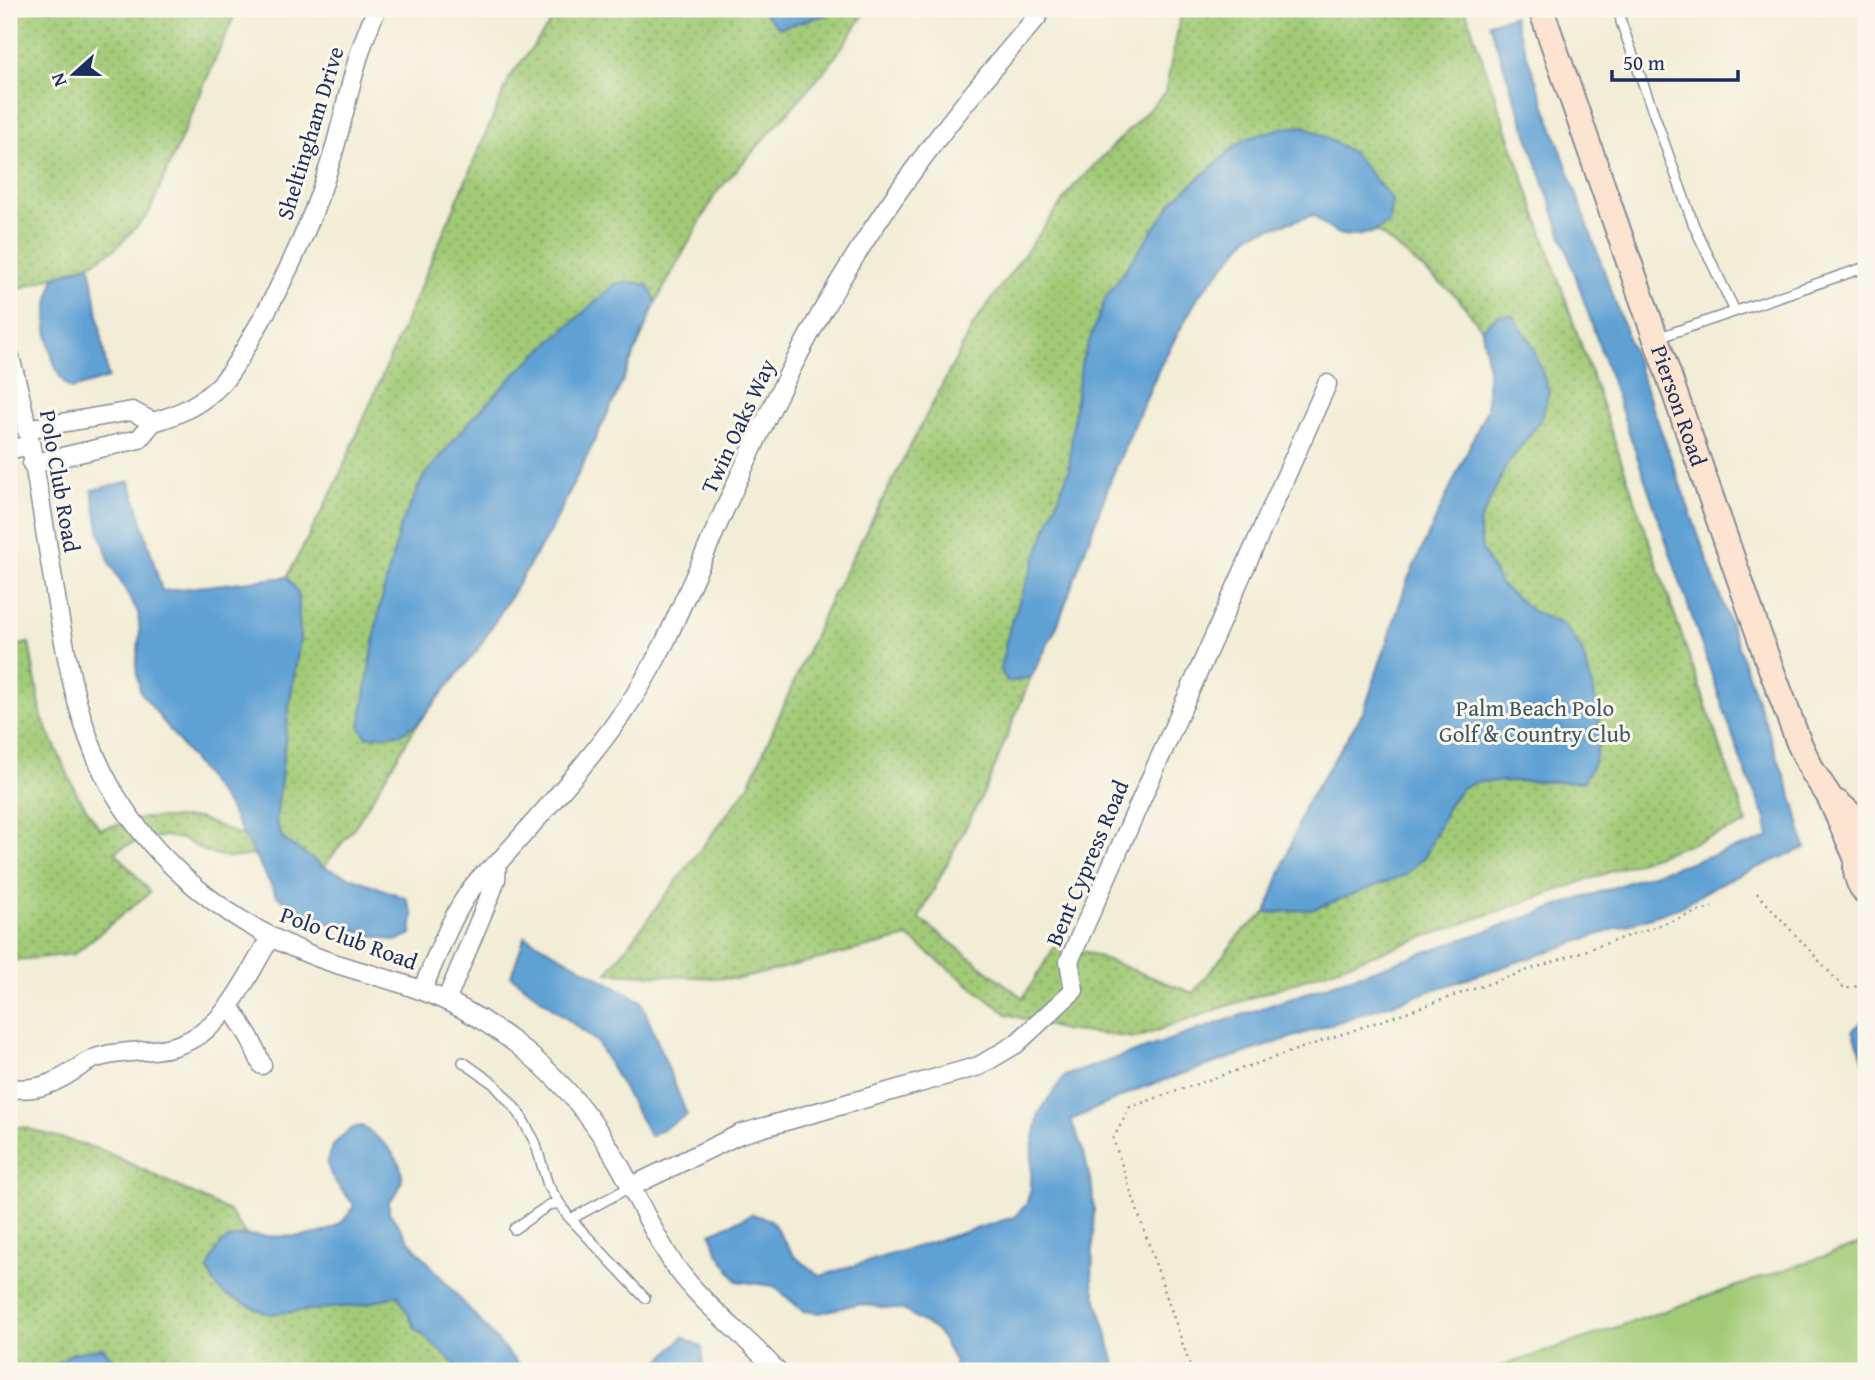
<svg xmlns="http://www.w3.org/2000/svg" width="1875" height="1380" viewBox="0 0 1875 1380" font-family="'Gentium Book Plus',serif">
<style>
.grass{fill:#a1ca76;stroke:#5e7c6a;stroke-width:2}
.park{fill:url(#park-dots);stroke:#5e7c6a;stroke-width:2;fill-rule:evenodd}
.water{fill:#61a1d4;stroke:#3e6899;stroke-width:2}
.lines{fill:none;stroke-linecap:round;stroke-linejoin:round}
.lane-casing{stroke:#868e9a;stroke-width:12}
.street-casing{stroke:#868e9a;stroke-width:21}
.secondary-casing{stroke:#868e9a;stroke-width:28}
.path{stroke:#868e9a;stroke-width:2.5;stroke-dasharray:2 5;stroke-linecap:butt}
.lane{stroke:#fff;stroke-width:9}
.street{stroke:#fff;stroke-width:18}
.secondary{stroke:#fde4d1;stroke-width:24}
.labels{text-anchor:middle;stroke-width:6;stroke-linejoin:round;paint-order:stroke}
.street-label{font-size:23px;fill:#1b2f5e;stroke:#fbf7ec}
.park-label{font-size:23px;fill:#3c5664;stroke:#fbf7ec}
</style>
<defs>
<pattern id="park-dots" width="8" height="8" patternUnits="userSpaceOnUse" patternTransform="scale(1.75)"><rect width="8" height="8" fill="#a1ca76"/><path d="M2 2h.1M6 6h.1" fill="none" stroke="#82a464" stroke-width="1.8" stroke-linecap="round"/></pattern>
</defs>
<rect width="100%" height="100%" fill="#fbf7ec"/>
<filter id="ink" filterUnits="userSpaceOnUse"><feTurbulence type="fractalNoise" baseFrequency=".0143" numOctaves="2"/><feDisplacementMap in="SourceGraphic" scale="14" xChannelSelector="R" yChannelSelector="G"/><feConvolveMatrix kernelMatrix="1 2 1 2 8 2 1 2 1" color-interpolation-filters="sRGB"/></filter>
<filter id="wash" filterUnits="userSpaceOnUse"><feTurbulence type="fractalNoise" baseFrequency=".00686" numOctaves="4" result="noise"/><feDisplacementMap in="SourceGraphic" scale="28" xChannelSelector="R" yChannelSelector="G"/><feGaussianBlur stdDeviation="1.57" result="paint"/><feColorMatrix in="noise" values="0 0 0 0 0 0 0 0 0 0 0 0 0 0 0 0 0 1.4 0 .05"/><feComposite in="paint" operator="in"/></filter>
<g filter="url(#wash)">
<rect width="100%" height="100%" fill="#f2edd6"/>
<path class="grass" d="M1866,1242V1371H1488Z"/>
<g class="park">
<path d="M13,9H237L148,215L115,249L90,264L19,289L9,268V21Z"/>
<path d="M561,9H868L829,66L716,193L656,302L615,398L552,528L478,649L418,723L358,822L324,867L283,839L255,855L229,858L204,851L183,839L163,836L130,844L115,851L150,892L74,954L9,961V647L29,643L42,718L77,794L100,829L144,818H198L246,837L289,707L300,640L298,592L287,577L335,486L510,77Z"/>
<path d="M1182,9H1465L1747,824L1136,1038L1063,1030L1007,1014L908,937L739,979L607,973L749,785L827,606L975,322L1074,186L1165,93ZM1313,215C1340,235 1343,238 1378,232L1456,296L1482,329L1488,368L1487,409L1408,579L1364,711L1305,806L1266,913L1243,931L1193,993L1058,941L1023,998L919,918L987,786L1031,677L1057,626L1112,476L1160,366L1199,295L1251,234Z"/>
<path d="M22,1127L102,1150L229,1211L246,1235L225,1241L224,1294L269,1314L398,1295L416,1329L462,1371H9V1128Z"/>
</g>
<g class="water">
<path d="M763,9H832L826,15L779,28L763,12Z"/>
<path d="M1513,16L1795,806L1805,848L1721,883L1678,908L1141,1088L1071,1120L1084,1153L1092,1188L1094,1210L1092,1282L1117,1371H953L955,1362L938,1332L904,1310L857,1304L819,1313L803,1311L774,1286L737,1281L718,1253L711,1233L752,1214L771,1220L794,1256L820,1276L1014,1217L1026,1205L1031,1189L1032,1149L1039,1113L1064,1076L1664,870L1769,838L1766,819L1744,769L1489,23Z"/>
<path d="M1305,126L1352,152L1392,199L1389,223C1375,233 1352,241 1335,232C1327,228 1320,220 1313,215L1251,234L1199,295L1160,366L1112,476L1057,626L1031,677L1008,682L1000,669L1010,626L1069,470L1074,414L1082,360L1106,297L1175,199L1243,140L1281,128Z"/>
<path d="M90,264L108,378L72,389C55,380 46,340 47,320C47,306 50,291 55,277Z"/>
<path d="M635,282L649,286L656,302L615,398L552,528L478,649L418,723L400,734L367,737L360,727L379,610L400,527L424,476L471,420L513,376L615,284Z"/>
<path d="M1498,315H1512L1531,342L1549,391L1542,418L1505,468L1479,524L1482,549L1500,584L1532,611L1564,625L1581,648L1593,688L1601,729L1595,761L1583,782L1507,781L1478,782L1463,787L1449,804L1425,857L1405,875L1314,909L1266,913L1305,806L1364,711L1408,579L1487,409L1488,368L1482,329Z"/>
<path d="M130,481L162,591L287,577L298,592L300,640L289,707L276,822L283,839L324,867L406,898L413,915L411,934L396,941L373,936L309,917L277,896L227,805L140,691L136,666L140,633L138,612L110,563L100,533L92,490Z"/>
<path d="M525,936L641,1001L687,1115L650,1136L597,1042L511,976Z"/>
<path d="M1866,1017V1067L1853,1030Z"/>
<path d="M362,1126C387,1143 421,1173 389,1201V1212L410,1242L524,1371H462L416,1329L398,1295L363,1305L269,1314L224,1294L214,1283L208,1269C212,1260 216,1247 225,1241C235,1234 251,1235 262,1236C296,1237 338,1241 354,1205C338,1184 313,1165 339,1139C348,1131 351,1127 362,1126Z"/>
<path d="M683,1337L702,1347L703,1365L700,1371H650Z"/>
<path d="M103,1348L119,1365L122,1371H45L73,1353Z"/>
</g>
</g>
<g filter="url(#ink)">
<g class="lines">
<defs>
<g id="lane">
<path d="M1620,9L1621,22L1694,226L1735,311"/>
<path d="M1657,338L1866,267"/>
<path d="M463,1062L494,1084L519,1113L535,1142L548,1185L567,1215L645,1298"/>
<path d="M571,1219L630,1187"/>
<path d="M514,1229L549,1205L559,1203"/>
</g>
<g id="street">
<path d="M9,354C33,435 43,525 58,609C69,672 80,734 113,791C158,866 228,922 309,954C345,969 383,976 420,990C454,1002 486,1021 515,1043C553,1072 586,1109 610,1149C633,1186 649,1227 673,1263C702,1305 744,1334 777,1371"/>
<path d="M153,422C179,415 203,403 222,383C235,368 244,350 254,333C286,278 314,219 332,157C347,108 354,56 377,9"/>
<path d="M26,429L132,411L153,422L139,439L32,464"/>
<path d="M9,449L29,446"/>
<path d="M497,864C540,815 585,767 622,714C639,691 653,665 666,640C717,529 763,415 823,310C883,203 958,108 1038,16"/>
<path d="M422,990C439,953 460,886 497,864L496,879L491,893L446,1001"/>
<path d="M230,1006L250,1038L262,1065"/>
<path d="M9,1088C32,1091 50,1086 70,1073C77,1069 84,1063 93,1059C120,1049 151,1054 178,1045C226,1029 246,978 270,938"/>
<path d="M630,1187L740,1134L979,1066L1016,1044L1074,990L1069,961L1327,384"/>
</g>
<g id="secondary">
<path id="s1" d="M1541,9L1767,658L1799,743L1813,772L1829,796L1857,859"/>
<path d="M1838,803L1866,828"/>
<path d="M1864,847C1852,862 1854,879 1866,893"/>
</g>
</defs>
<use href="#lane" class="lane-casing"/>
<use href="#street" class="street-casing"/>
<use href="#secondary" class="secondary-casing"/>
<g class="path">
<path d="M1757,893L1845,989L1866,984"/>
<path d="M1192,1371L1113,1139L1130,1107L1712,907"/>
</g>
<use href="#lane" class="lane"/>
<use href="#street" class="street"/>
<use href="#secondary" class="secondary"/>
</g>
</g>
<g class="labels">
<g class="street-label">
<text transform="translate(310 133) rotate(-73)" y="8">Sheltingham Drive</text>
<text dy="8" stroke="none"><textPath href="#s1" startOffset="420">Pierson Road</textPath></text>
<text transform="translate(738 426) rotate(-65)" y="8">Twin Oaks Way</text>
<text transform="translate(60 481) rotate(80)" y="8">Polo Club Road</text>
<text transform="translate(1087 863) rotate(-67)" y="8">Bent Cypress Road</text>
<text transform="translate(349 938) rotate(20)" y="8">Polo Club Road</text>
</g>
<g class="park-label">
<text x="1535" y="716">Palm Beach Polo<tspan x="1535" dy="26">Golf &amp; Country Club</tspan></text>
</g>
</g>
<rect width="1875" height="1380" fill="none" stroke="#fbf7ec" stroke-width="35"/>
<g transform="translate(74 74) rotate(249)" stroke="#fbf7ec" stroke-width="5" paint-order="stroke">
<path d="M0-5L12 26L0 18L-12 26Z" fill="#1b2f5e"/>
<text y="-10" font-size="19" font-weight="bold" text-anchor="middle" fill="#1b2f5e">N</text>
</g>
<path d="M1612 70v10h126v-10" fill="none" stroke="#1b2f5e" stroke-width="3.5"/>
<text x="1623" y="70" font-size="21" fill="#1b2f5e" stroke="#fbf7ec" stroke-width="5" paint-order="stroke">50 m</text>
</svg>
